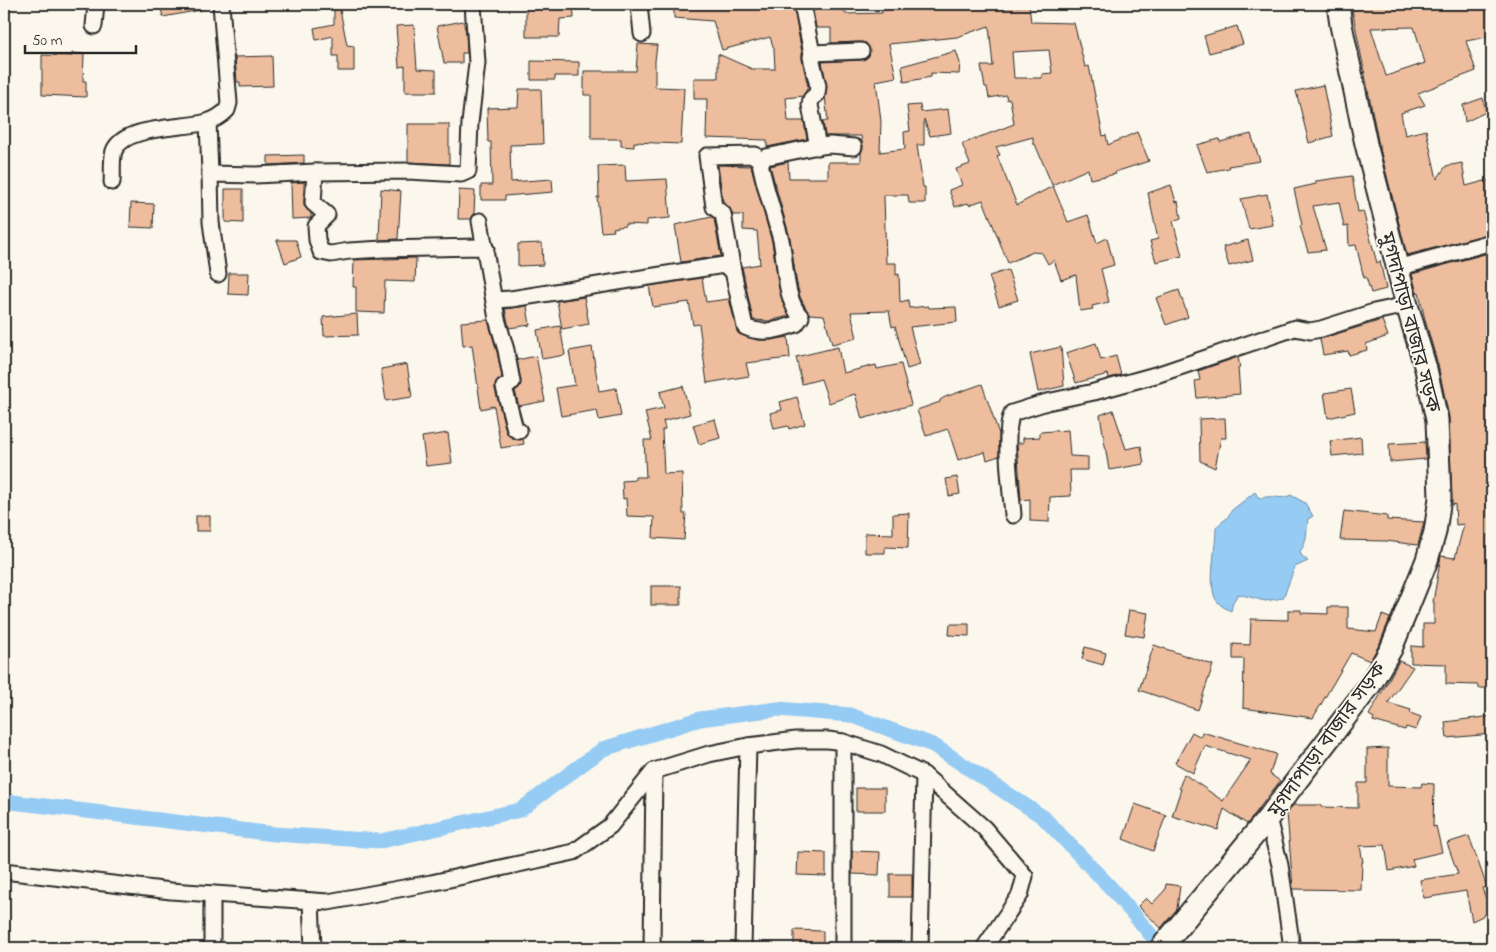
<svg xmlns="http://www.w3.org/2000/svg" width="1496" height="952" viewBox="0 0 1496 952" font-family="'Indie Flower','Noto Sans Bengali',sans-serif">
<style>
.water{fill:#96cbf4;stroke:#6b8ba4}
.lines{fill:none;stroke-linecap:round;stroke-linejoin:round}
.canal{stroke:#96cbf4;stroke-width:15}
.building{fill:#edbd9d;stroke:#2b2b2b;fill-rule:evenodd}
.street-casing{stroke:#2b2b2b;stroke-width:19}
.secondary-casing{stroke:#2b2b2b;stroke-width:25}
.street{stroke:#fbf7ec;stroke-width:15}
.secondary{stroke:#fbf7ec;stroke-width:21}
.labels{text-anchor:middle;stroke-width:4;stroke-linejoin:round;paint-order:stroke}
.street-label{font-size:20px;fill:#2b2b2b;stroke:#fbf7ec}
</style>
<rect width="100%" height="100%" fill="#fbf7ec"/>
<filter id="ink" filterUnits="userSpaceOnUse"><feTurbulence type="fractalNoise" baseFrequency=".02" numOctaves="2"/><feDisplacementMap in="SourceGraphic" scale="10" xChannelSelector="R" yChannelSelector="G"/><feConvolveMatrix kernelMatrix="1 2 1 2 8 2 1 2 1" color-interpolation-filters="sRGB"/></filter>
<g filter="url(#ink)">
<path class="water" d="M1255,492L1258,497L1262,498C1273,494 1280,501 1291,495L1305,503L1313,516L1308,519C1306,530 1308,543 1300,551L1301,555L1308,561L1295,567L1283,598L1265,601L1238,594L1233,602L1231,611C1224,608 1216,603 1214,595C1209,578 1216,546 1216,527L1227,518L1232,510Z"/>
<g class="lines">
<g class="canal">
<path d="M4,801L274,834L381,841L520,810L603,749L700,719L778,709L850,715L933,745L1043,817L1112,889L1162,948"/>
<path d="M1489,948L1492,946"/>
</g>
</g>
<g class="building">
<path d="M160,4H200L201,10L163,17Z"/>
<path d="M526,4H573L574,18L560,19L559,37H526Z"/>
<path d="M707,4H793L802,53V59L808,87L803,96L786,98L788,121H804L807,139L767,147V140L706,138L707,99H694V78H718V54L752,69H775L774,49L770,37L722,50L713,21L674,18V6Z"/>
<path d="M812,4H844L845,14L882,13L881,4H1000V8L1029,5L1031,22L1074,23L1085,67L1089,66L1103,136L1106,135L1108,145L1137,132L1149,161L1115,172L1116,174L1090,179L1088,169L1052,185L1035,144H1033V137L996,147L1000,155L997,156L1017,205L1053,186L1068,222L1088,215L1097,243L1107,238L1114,265L1101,269L1109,302L1092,306L1093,309L1080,311L1076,275L1061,280L1054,260L1048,264L1042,253L1033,252L1008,263L983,200L969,205L968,203L955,207L949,190L962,185L956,169L970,164L962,144L1014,124L1010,99L1007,100L1006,95L989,98L987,87H985L981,66H993L989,26L957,37L889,44L896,77L876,81L881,121L880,152L905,149L904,132L910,131L907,106L920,105L921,112L948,109L951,133L930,136L924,119V145H917L923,187H925V203H909L908,195H884L886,263H896V275L899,274L900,302L908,300L909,308L928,306L929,308L956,307L957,322L910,327L920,365L907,369L895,326L892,327L889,311L851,312L857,338L832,344L824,315L809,314L800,297L796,279L790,238L770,166L788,162L789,178H828V162H861V153L863,147L861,136H825L823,121H828L825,97L827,87L822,62L862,60L869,56L870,50L866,43L861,42L831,43V28H816ZM1049,50L1052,73L1042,74V78H1014L1012,52Z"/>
<path d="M1351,4H1492V36L1466,41L1476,71L1418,93L1425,105L1401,113L1405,135L1426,130L1437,179L1446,166L1462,163L1466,186L1492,179V233L1407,255L1378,141ZM1414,27L1425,63L1386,76L1371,28Z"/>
<path d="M339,5L347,45L354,46V71H338V56H333V36L316,40L314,28L334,24V6Z"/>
<path d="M463,21L466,32L467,53H462V63H444L437,26Z"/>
<path d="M414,25L417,69L436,70V92H405V66L399,67L396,26Z"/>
<path d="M1237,26L1243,44L1209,53L1204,36Z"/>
<path d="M638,44L657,45L655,61V87L684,88L681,144L634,142V147L621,146V139H591V95H584V71H636Z"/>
<path d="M956,51L960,63L959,74L931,73V77L904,82L902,66Z"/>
<path d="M72,53L84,54L83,81H86V97L42,95V55L72,56Z"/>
<path d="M272,56L273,86L240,87V82H237L235,57Z"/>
<path d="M531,61L579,62V76H555V80H531Z"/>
<path d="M1323,85L1333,136L1309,143L1296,91Z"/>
<path d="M519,89H541L543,144L510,145L511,182L552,179L553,192L505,196V200H481V185H492L491,142H488L487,108L518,107Z"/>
<path d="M1483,98L1486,112L1465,122L1463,105Z"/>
<path d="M408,124H449V164L408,162Z"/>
<path d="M1251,134L1260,161L1228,166L1229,168L1207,172L1197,145L1219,139L1220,142Z"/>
<path d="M304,155V163L268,165V156Z"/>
<path d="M625,165L626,181L667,179L670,218L647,220V225L625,224V226L613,228L614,231L601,232L597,197H599L598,166Z"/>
<path d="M718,165L751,166L772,242L780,293L789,316L769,321L753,320L742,267L760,264L757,231L743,230V215H733L729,207L723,202Z"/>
<path d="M1352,176L1358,212L1363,211L1377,263L1380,261L1386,289L1371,293L1366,277L1364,278L1356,245L1349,246L1348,226L1344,227L1339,202L1313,206L1326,250L1308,252L1300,226L1302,225L1294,189L1316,184V181Z"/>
<path d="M304,182V206L311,213V218L292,219L291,183Z"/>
<path d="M1171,185L1176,202L1178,201L1181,218L1173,221L1182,256L1156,262L1150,241L1158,239L1148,193Z"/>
<path d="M225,189H243V223L225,222Z"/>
<path d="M381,189L401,191L398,239L379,240Z"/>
<path d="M459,190L475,191L474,214L471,219H458Z"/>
<path d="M1267,194L1273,225L1249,229L1241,199Z"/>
<path d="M131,203L154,204L153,228L130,227Z"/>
<path d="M712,217L714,219L721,256L681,262L675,225Z"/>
<path d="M277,240H296L301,257L285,263Z"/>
<path d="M1248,240L1253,260L1229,266L1223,247Z"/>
<path d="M542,243L543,265L518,266V244Z"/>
<path d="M1492,252V688H1478V685L1446,684V664L1411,663V646L1423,647V624H1434V602H1433L1441,556L1455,558L1464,524L1456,525L1455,504L1452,505L1449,417L1438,365L1425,320L1419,292L1417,293L1412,274Z"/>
<path d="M416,258L415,282L385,281L384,313L356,312V287H353L354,260Z"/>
<path d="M1008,270L1018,300L999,306L989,276Z"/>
<path d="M229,273H249L248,295L228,294Z"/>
<path d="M702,278L706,302L729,299L738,333L757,340H771L788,337L790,358L746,363L749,376L707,383L699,324L693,325L689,302L653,307L649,286Z"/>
<path d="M1179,290L1188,317L1166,325L1156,298Z"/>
<path d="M584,297L589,324L562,329L557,301Z"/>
<path d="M527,306L530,325L509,328L505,309Z"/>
<path d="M357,314L358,335L324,336L323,317Z"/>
<path d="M488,320L497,352L502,377L496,383L495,389L506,431L508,435L515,439H523L524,444L501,448L494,406L481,409L472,345L463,346L461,322Z"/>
<path d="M1382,320L1388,336L1366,344L1367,350L1349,355L1348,351L1323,355L1320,339Z"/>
<path d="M560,326L565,355L542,359L537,330Z"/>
<path d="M1096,343L1101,360L1116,356L1121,375L1109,378L1108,374L1076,383L1066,353Z"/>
<path d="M592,347L599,391L616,388L621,416L599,420L597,410L561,416L556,388L575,385L569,351Z"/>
<path d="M838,347L843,373L876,365L877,369L901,364L911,405L862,419L855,394L829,403L821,379L802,384L796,357Z"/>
<path d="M1061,347L1064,386L1038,392L1030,354Z"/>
<path d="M536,356L545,401L519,406L515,391L520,386L521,381L517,360Z"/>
<path d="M1238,357L1240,368H1238L1240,394L1197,398L1195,381L1200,380L1198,371Z"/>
<path d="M407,364L412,397L386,401L381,369Z"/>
<path d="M982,384L999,434V456L987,460L985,452L958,460L948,429L926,436L917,410L940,402V400L945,397Z"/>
<path d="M683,386L690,414L663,421L665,429L662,430L664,474L682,473L683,514H686L684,540L653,538L654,517L627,516L626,498L623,499L622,481L635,480V477H646L644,440H652L645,412L664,408L660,392Z"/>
<path d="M1351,389L1355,412L1328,418L1324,393Z"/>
<path d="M797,397L805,424L789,429L788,426L774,429L770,413L782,410L780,402Z"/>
<path d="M1113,410L1126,449L1141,446L1144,464L1109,470L1100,415Z"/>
<path d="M1225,418L1226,438H1221L1215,468L1200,461L1199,419Z"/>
<path d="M715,419L720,438L699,444L693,425Z"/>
<path d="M1068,430L1070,456L1088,457V470H1070L1071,496L1050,497L1049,522L1030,521V499L1021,500L1017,443H1023V438L1040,437V432Z"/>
<path d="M448,433L452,463L426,466L422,437Z"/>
<path d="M1361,437L1362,453L1332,456L1330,441Z"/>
<path d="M1425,442L1426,459L1390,462L1389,444Z"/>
<path d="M957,477L960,494L949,496L946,479Z"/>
<path d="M1344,511L1387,516V520L1424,522L1418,545L1386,541L1340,540Z"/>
<path d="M909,513L908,548L885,547V553H865V533L893,534V514Z"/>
<rect x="196" y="516" width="14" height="15"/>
<rect x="651" y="586" width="30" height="19"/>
<path d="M1328,607H1348V629L1376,632L1382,615L1390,618L1380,643L1370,661L1351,653L1313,718L1243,708L1244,659H1233V644L1250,645L1251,619L1288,620V610H1301V613L1328,614Z"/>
<path d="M1129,610L1148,613L1144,637L1125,634Z"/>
<path d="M950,624H969V636L949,635Z"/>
<path d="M1154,645L1213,665L1198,710L1139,690Z"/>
<path d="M1085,647L1106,653L1103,665L1082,659Z"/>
<path d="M1399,661L1413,667L1388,703L1411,710L1410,713L1421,717L1416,730L1406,727L1405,730L1373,721L1374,718L1369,715Z"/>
<path d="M1492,716V734L1447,738L1445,722Z"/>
<path d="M1192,732L1201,737L1202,732L1276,754L1270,774L1280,781L1247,824L1224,809L1218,830L1172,816L1181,789L1179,788L1184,774L1223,801L1251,760L1205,746L1193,773L1175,763Z"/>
<path d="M1388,748V786L1421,787L1422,783L1434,784L1433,827L1436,826L1442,852L1412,859L1414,866L1389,871L1385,845L1360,846L1363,862H1362L1361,890L1293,889L1287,813L1293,805H1321V807L1358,808V783H1367V749Z"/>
<rect x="856" y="788" width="29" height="23"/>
<path d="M1135,804L1166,815L1153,851L1123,839Z"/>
<path d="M1469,836L1487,887L1482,888L1491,912L1472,921L1466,891L1424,898L1420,880L1458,874L1447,843Z"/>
<path d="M852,851L880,852L879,875L852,874Z"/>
<path d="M798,852L826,853V876L797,875Z"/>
<rect x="890" y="874" width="22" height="23"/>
<path d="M1166,884L1180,886L1177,909L1161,928L1138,906L1146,898L1152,904L1165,890Z"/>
<path d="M794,930L823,931V948H794Z"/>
</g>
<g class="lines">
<defs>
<g id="street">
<path d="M473,4L477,63L470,123L468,171L461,174L408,171L315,172L313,203L327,215L316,226L317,240L321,252L331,254L349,251L383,249L478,247L486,249"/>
<path d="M639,4L642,34"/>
<path d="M802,4L812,53"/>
<path d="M94,26L96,4"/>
<path d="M208,122L210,174"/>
<path d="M818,147L810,105L811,99L817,94L818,86L811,57L812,53L861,51"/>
<path d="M112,182C113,173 111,160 114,151C124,125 184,129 207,122C214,120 222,115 227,110L229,103L221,4"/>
<path d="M480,221L497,319L506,350L512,382L504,387L515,429L519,431"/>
<path d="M1397,268L1492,242"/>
<path d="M733,271L723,214L714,207L707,156L755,155L760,162"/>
<path d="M218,274L211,222L210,174L256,175L315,172"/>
<path d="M494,300L511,299L724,265L733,271L745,327C762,335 779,330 796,324L801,317C784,299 786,263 781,240C774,214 765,189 760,162L766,157L813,147L830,145L854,147"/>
<path d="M1013,515C1011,489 1003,435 1012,413L1047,402L1094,392L1159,374L1295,328L1310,331L1321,329L1374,312L1407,305"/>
<path d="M843,742V948"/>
<path d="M1268,818L1280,865L1292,948"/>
<path d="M4,871L171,891L328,902L431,883L574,852L610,826L654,771L709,754L748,746"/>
<path d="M311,901L313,948"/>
<path d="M212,948V894"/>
<path d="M652,948L654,771"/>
<path d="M743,948L748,746L796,740H828L843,742L881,754L924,775L984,828L1025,876L1020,895L984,948"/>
<path d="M920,948L924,775"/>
</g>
<path id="secondary" d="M1161,948L1268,818L1370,685L1391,649L1427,560L1435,532L1440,498L1437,420L1426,369L1407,305L1366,144L1341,25L1338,4"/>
</defs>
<use href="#street" class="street-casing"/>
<use href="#secondary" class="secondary-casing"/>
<use href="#street" class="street"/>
<use href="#secondary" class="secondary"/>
</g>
</g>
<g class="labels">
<g class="street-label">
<text transform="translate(1411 322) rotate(75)" y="7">মুগদাপাড়া বাজার সড়ক</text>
<text transform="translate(1326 739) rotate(-54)" y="7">মুগদাপাড়া বাজার সড়ক</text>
</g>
</g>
<rect width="1496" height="952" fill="none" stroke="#fbf7ec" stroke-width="20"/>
<rect x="10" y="10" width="1476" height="932" fill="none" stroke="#2b2b2b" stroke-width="2" filter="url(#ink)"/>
<path d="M25 45v8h111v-8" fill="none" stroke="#2b2b2b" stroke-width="2.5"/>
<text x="32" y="45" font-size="15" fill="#2b2b2b" stroke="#fbf7ec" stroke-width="4" paint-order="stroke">50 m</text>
</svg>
